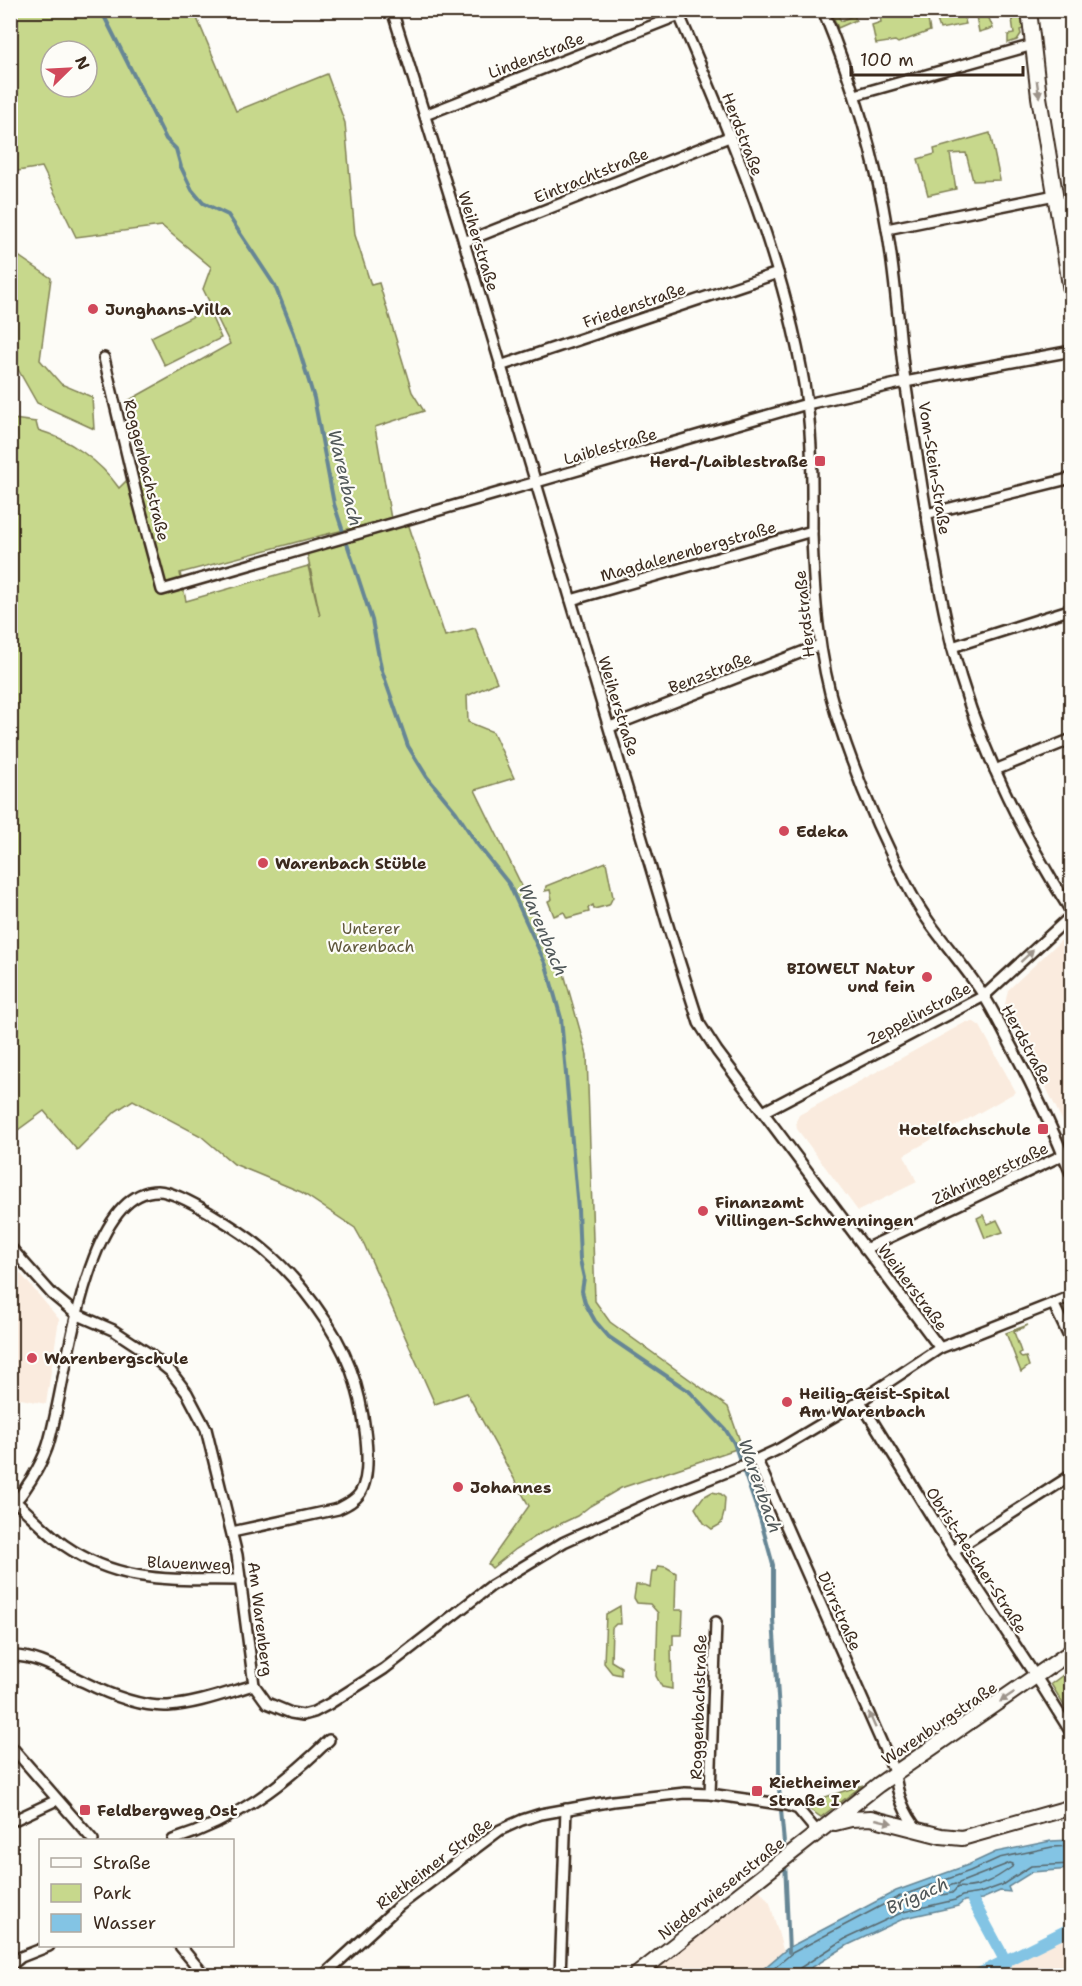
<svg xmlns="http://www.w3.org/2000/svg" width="1082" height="1986" viewBox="0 0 1082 1986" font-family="'Shantell Sans',sans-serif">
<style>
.built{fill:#faebde}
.green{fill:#c7d88c;stroke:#818155;stroke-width:1.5;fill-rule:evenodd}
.water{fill:#83c4e4;stroke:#668695;stroke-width:1.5}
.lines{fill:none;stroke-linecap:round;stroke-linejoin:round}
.shore{stroke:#58686d;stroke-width:1.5}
.stream{stroke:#668695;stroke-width:4}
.canal{stroke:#83c4e4;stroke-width:12}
.street-casing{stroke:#3b2a1e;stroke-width:14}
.secondary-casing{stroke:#3b2a1e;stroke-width:18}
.street{stroke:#fdfcf7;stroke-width:9}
.secondary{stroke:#fdfcf7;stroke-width:14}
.oneway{fill:#9c938a}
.poi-dot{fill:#d1495b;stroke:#fdfcf7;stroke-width:2}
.labels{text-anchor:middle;stroke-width:4.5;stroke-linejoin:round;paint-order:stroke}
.street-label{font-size:16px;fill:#3b2a1e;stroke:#fdfcf7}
.poi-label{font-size:16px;font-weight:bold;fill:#3b2a1e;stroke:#fdfcf7;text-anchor:start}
.park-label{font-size:16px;fill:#5e563a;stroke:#fdfcf7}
.water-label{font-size:18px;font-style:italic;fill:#515859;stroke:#fdfcf7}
</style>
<rect width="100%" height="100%" fill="#fdfcf7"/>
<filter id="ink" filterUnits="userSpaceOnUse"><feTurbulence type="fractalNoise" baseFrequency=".0167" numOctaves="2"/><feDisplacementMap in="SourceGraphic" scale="12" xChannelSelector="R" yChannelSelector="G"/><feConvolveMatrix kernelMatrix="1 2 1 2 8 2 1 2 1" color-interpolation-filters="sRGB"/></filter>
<g filter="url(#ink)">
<g class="built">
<path d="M1071,931L1072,1133H1071L1067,1130L1005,1004L1008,990Z"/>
<path d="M966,1022H974L980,1026L1016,1092L904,1155L917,1182L858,1211L797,1129L796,1121L799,1115Z"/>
<path d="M10,1261L59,1319L46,1404L11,1397Z"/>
<path d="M758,1888L770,1903L790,1975L649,1976Z"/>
<path d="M1071,1934V1975H991Z"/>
</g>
<g class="green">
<path d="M879,10L964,11H962L966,24L940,29L936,17L928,20L930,31L898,43L895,41L876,44L872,25L881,22Z"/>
<path d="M11,11H194L236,111L327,74L345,123L355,235L371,285L379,283L412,392L424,411L375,427L391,519L323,535L180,573L186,601L308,566L320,616L307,553L361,539L408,523L445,636L475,628L497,682L467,696L468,722L493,732L514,778L475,790L563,970L587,1055L595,1301L610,1322L728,1407L742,1447L621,1488L590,1506L577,1516L541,1533L516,1549L492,1568L488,1564L529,1506L467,1393L435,1404L364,1244L355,1228L301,1192L234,1164L201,1136L133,1100L116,1111L77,1150L44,1111L11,1135L10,416L13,419L36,422L38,430C69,439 100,461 119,488L140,467L126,402L230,344L203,289L211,267L162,226L76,237L42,167L11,172ZM51,51H87V87H51Z"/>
<path d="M831,11H836L841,21L854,15L856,20L838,28Z"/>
<path d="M975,11H986L993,28L979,32Z"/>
<path d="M1011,11H1020L1023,29L1020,30L1021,34L1017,40L1008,43V35L1014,34Z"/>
<path d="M990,133L1000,180L973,181L966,153L950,154L956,189L928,195L918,159L935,154L934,149Z"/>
<path d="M10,236L14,253L51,278L40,360L61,384L92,397L94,429L37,403L11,357Z"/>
<path d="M208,309L221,338L165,366L151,337Z"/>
<path d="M606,862L613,897L609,905L594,909L593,905L588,908L589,912L567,918L564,912L554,916L548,901L552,899L550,890L545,891L546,886Z"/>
<path d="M983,1215L988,1224L997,1220L1003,1232L985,1238L977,1218Z"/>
<path d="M1028,1325L1014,1332L1021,1352L1019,1354L1022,1358L1026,1357L1029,1366L1021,1372L1006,1333Z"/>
<path d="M712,1492L721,1494L725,1498L724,1513L721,1524L712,1529L704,1523L695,1508L703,1497Z"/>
<path d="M659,1566L666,1567L676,1573L675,1610H683L682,1635H673V1645H671L672,1689L662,1687L656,1676L658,1613L650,1604L637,1603L634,1598L636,1585H645L650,1587L652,1571H657Z"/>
<path d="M620,1606L621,1624H616L612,1628L611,1661L621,1667V1675L612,1673L604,1663L606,1614Z"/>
<path d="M1071,1669V1717L1051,1684Z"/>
<path d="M863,1785L821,1817L806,1807L809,1803L816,1800Z"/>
</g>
<path class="water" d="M1071,1840V1869L1032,1872L1008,1887L1010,1892L1000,1891L982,1899L964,1901L958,1906L905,1918L848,1945L800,1975H756L788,1948L896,1891L968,1865L996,1852L1051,1841Z"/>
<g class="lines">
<g class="shore">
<path d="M1010,1863L1013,1864L1012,1867C997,1878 978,1890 958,1887L952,1893L942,1895L939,1893L940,1889L955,1884L958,1885L959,1883Z"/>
<path d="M765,1976L792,1953L898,1897L970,1871L999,1858L1052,1847L1072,1846"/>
<path d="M797,1976L800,1968L845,1939L903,1912L955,1900L962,1896L980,1893L1002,1885L1031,1866L1072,1864"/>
</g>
<g class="stream">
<path d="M101,10L166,139L176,149L181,167L192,190L203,203L228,215L275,286L294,333L314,398L334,504L372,620L381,668L408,746L427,777L456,812L477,844L509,884L546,965L561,1018L578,1209L580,1260L584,1278L582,1291L585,1303L595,1321L609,1337L690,1392L725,1429L734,1443L760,1518L773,1565V1619L779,1712V1788L785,1854"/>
<path d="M785,1861L789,1952"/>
</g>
<g class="canal">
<path d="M973,1901L1006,1962"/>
<path d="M975,1976L1072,1928"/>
</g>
<defs>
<g id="street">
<path d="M392,10L464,242L669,929L699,1023L717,1051L940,1348"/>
<path d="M677,10C731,135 788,268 807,403C813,447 812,490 812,534C814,595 818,656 836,714C855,775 881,837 911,893C931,931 962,961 984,996C993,1010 1000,1025 1008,1040C1032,1084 1053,1129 1072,1176"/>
<path d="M823,10C852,81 875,154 887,229C895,274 898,320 903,365C908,406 916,447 922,487C931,540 939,594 952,646C976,741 1020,831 1072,913"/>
<path d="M855,95L1033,45"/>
<path d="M425,115L692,10"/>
<path d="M887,229L1055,195"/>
<path d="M464,242L729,137"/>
<path d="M104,358L136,493L162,590L807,404L905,382L1072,351"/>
<path d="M500,366L778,273"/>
<path d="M926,514L1072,478"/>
<path d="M571,600L812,531"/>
<path d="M952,647L1072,609"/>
<path d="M610,727L820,645"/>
<path d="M995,770L1072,739"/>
<path d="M763,1112L984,996L1072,915"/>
<path d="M10,1247L52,1294L76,1314L113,1330L148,1353L171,1372L187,1393L206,1429L237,1555L254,1685L267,1703L291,1713L303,1715L314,1712L329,1704L384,1669L491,1586L564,1542L663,1497L749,1463L779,1449L860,1401L940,1348L1072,1296"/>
<path d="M865,1249L1063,1155"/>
<path d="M1053,1303L1072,1343"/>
<path d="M860,1401L953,1551L1042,1686L1072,1734"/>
<path d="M757,1460L895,1773C897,1795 904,1813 918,1830"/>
<path d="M16,1502C32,1516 47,1533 64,1545C122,1585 174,1579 241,1580"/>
<path d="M10,1503C20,1500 25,1488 31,1480C37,1470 43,1459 47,1448C66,1395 81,1190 158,1191C181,1191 245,1234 264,1250C299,1279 335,1327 351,1370C361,1397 376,1468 360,1493C355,1501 346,1505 338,1509L232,1532"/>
<path d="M953,1551L1072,1475"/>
<path d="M10,1656C37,1655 61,1671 84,1682C108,1694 141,1707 168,1706C197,1704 226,1693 254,1685"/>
<path d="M10,1745L93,1840"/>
<path d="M710,1794L716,1622"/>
<path d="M10,1822L57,1800"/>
<path d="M173,1840C236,1820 282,1786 329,1740"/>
<path d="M180,1946L205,1976"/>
<path d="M10,1966L21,1957L49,1946"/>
<path d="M323,1976L399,1906L500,1830L522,1820L541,1814L613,1801L685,1793L710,1794L787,1805L798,1809L818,1833"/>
<path d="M560,1976L566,1809"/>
</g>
<g id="secondary">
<path d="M1029,10L1039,97L1072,297"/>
<path d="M835,1823L851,1819L871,1818L941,1836L962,1838L1072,1807"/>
<path d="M635,1976L878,1785L1072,1651"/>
</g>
</defs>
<use href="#street" class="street-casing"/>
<use href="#secondary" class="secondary-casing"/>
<use href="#street" class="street"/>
<use href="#secondary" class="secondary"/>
</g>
<defs><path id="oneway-solid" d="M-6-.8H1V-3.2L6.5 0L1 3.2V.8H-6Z" transform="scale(1.5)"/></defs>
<g class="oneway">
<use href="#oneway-solid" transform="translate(1038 89) rotate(82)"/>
<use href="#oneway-solid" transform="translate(1027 956) rotate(-43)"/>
<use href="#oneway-solid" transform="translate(1007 1697) rotate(146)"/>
<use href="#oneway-solid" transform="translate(872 1720) rotate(-114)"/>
<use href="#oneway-solid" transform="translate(884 1821) rotate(13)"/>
</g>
</g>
<g class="poi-dot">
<circle cx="93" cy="309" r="6"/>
<rect x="814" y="455" width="12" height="12" rx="3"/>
<circle cx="784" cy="831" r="6"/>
<circle cx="263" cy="863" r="6"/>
<circle cx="927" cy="977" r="6"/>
<rect x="1037" y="1123" width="12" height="12" rx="3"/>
<circle cx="703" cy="1211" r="6"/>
<circle cx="32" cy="1358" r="6"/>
<circle cx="787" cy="1402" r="6"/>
<circle cx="458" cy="1487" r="6"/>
<rect x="751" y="1785" width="12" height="12" rx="3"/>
<rect x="79" y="1804" width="12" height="12" rx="3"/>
</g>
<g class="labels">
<g class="street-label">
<text transform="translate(536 55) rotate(-21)" y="6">Lindenstraße</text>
<text transform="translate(743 134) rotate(69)" y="6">Herdstraße</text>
<text transform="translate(591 175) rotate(-22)" y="6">Eintrachtstraße</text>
<text transform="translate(479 241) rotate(73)" y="6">Weiherstraße</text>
<text transform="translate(634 305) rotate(-19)" y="6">Friedenstraße</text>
<text transform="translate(610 446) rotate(-16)" y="6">Laiblestraße</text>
<text transform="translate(935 468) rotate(81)" y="6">Vom-Stein-Straße</text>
<text transform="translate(147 470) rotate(76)" y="6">Roggenbachstraße</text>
<text transform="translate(688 551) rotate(-16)" y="6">Magdalenenbergstraße</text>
<text transform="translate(804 614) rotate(-96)" y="6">Herdstraße</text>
<text transform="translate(710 672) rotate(-21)" y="6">Benzstraße</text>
<text transform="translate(619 706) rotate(73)" y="6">Weiherstraße</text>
<text transform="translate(919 1013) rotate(-28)" y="6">Zeppelinstraße</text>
<text transform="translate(1027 1044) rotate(62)" y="6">Herdstraße</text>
<text transform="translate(990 1173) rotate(-25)" y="6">Zähringerstraße</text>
<text transform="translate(913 1287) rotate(53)" y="6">Weiherstraße</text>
<text transform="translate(977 1560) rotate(57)" y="6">Obrist-Aescher-Straße</text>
<text transform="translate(189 1563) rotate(2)" y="6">Blauenweg</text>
<text transform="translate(840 1611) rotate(66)" y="6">Dürrstraße</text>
<text transform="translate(261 1619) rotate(83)" y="6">Am Warenberg</text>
<text transform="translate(698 1707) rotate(-88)" y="6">Roggenbachstraße</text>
<text transform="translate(939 1723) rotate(-34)" y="6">Warenburgstraße</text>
<text transform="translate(434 1863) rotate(-37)" y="6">Rietheimer Straße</text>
<text transform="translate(721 1888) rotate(-38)" y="6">Niederwiesenstraße</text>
</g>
<g class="poi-label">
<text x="105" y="315">Junghans-Villa</text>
<text x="808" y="467" text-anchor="end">Herd-/Laiblestraße</text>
<text x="796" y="837">Edeka</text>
<text x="275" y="869">Warenbach Stüble</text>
<text x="915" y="974" text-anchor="end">BIOWELT Natur<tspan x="915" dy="18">und fein</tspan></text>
<text x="1031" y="1135" text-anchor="end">Hotelfachschule</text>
<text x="715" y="1208">Finanzamt<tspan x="715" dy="18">Villingen-Schwenningen</tspan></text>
<text x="44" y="1364">Warenbergschule</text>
<text x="799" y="1399">Heilig-Geist-Spital<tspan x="799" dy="18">Am Warenbach</tspan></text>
<text x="470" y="1493">Johannes</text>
<text x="769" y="1788">Rietheimer<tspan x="769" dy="18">Straße I</tspan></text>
<text x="97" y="1816">Feldbergweg Ost</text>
</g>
<g class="park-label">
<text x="371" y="934">Unterer<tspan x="371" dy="18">Warenbach</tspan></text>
</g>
<g class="water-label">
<text transform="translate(345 478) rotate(77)" y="6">Warenbach</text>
<text transform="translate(543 930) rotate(67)" y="6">Warenbach</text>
<text transform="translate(760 1486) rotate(71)" y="6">Warenbach</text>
<text transform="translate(917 1896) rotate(-24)" y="6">Brigach</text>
</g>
</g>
<rect width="1082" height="1986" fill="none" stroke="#fdfcf7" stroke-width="36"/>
<rect x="18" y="18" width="1046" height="1950" fill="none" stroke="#3b2a1e" stroke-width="2" filter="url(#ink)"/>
<rect x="39" y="1839" width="195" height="108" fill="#fdfcf7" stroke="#afa8a0" stroke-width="1.5"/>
<rect x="51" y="1858" width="30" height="9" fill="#fdfcf7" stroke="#afa8a0" stroke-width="1.5"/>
<text x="93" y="1869" font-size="18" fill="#3b2a1e">Straße</text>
<rect x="51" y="1884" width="30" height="18" fill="#c7d88c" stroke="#afa8a0" stroke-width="1.5"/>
<text x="93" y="1899" font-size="18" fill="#3b2a1e">Park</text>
<rect x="51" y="1914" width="30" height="18" fill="#83c4e4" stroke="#afa8a0" stroke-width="1.5"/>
<text x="93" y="1929" font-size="18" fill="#3b2a1e">Wasser</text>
<g transform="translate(69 69) rotate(66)"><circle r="28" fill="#fdfcf7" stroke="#afa8a0" stroke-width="1.5"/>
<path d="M0-4.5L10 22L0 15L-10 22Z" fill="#d1495b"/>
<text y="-9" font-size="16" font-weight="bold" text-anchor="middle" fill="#3b2a1e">N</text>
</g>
<path d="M851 66v9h172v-9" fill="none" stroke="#3b2a1e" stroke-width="3"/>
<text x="860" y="66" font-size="18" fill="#3b2a1e" stroke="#fdfcf7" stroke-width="4.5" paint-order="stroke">100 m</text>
</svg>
